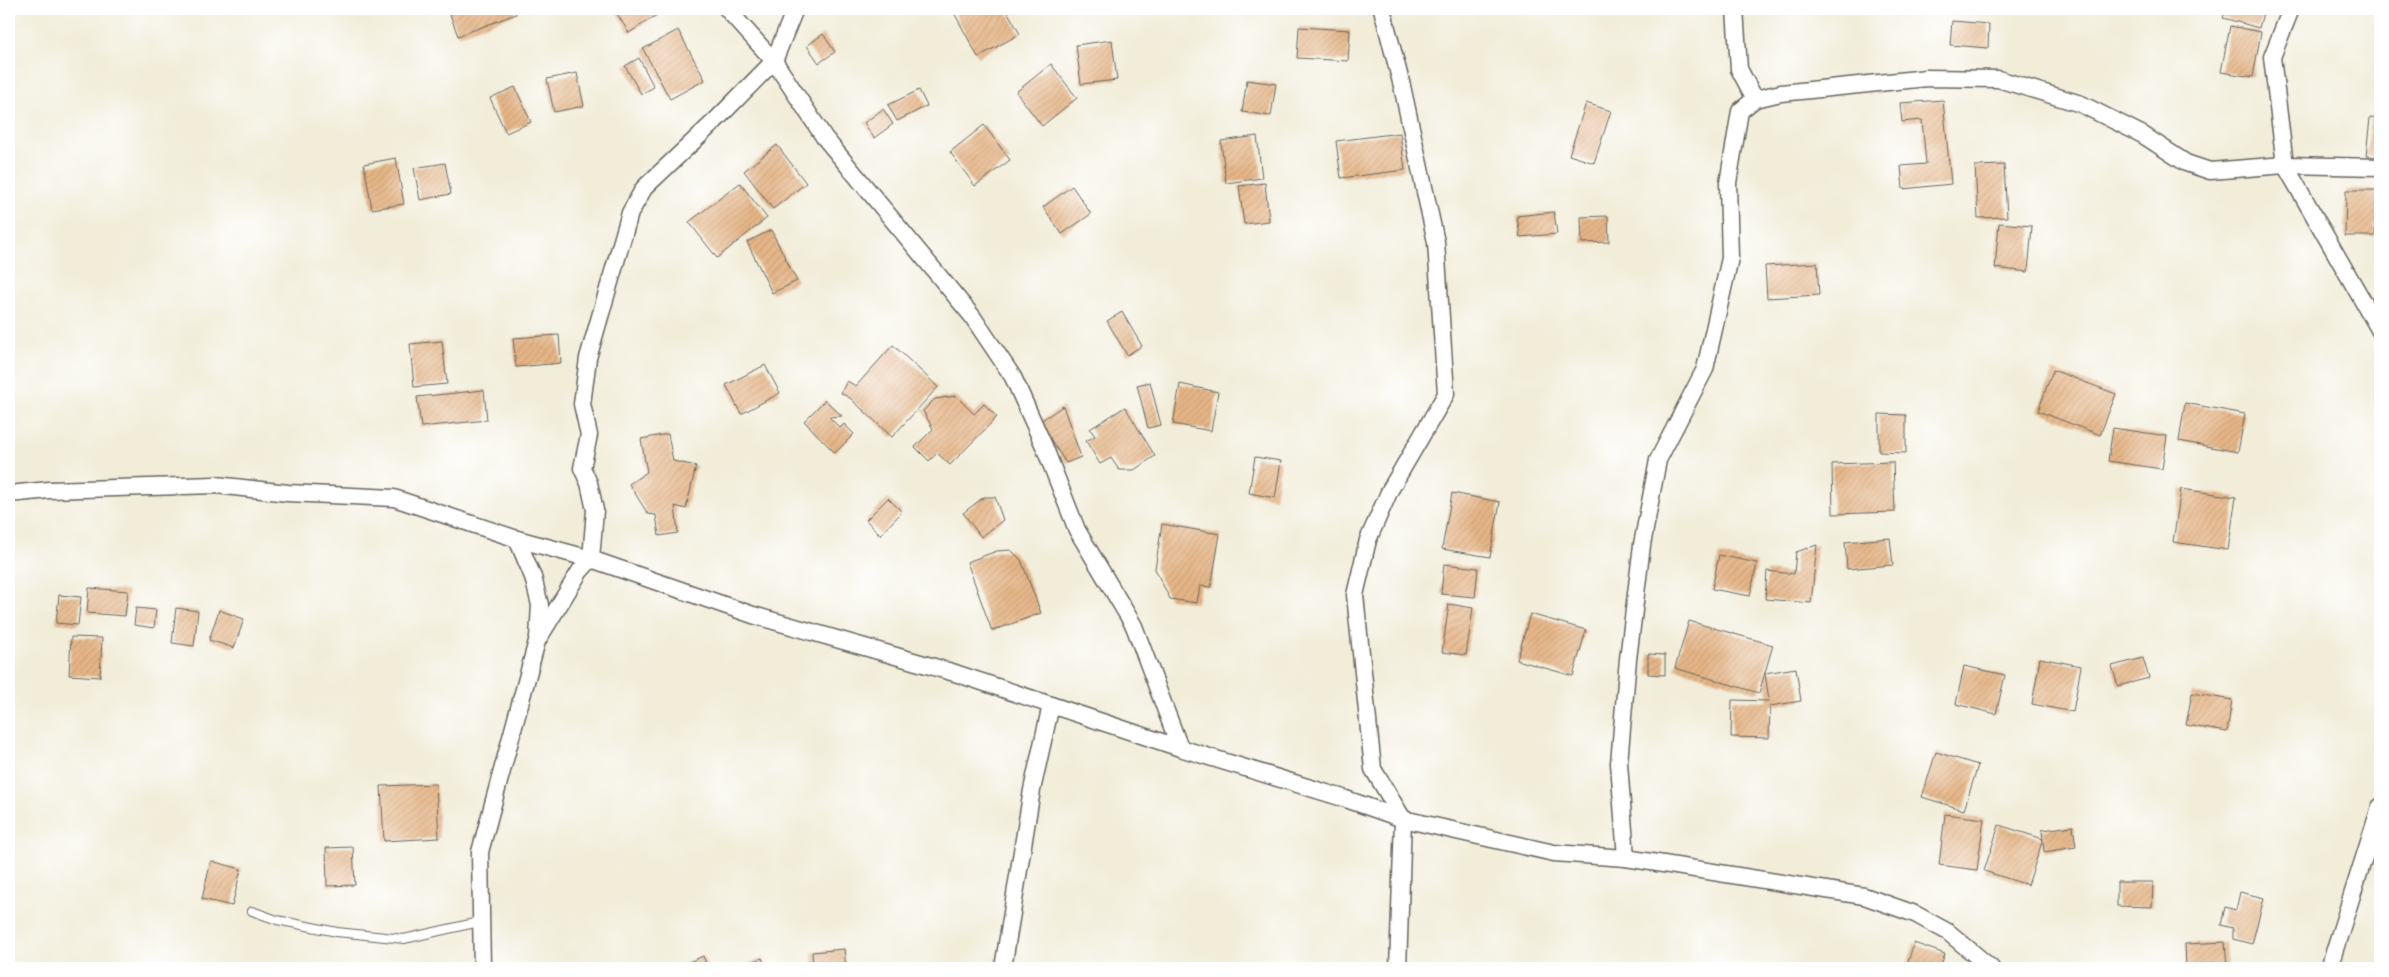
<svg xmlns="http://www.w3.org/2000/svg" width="2389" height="977" viewBox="0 0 2389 977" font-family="'Gentium Book Plus',serif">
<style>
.building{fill:url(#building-hatch)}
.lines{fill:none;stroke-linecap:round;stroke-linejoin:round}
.lane-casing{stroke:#67655e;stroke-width:10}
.street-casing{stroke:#67655e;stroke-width:19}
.lane{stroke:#fff;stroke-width:8}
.street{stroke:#fff;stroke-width:16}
</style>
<defs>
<pattern id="building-hatch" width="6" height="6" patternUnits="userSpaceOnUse" patternTransform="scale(1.25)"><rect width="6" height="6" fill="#e6b687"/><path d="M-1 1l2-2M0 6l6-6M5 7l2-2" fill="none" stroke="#c59c74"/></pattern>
</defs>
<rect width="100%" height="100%" fill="#fff"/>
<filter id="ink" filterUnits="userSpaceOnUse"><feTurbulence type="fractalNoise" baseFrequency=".02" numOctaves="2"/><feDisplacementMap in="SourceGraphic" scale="10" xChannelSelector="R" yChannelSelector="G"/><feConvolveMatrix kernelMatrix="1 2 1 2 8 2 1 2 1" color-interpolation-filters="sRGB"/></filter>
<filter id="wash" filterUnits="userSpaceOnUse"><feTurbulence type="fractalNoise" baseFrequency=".0096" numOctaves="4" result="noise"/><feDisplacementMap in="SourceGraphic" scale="20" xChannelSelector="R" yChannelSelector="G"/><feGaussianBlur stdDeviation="1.12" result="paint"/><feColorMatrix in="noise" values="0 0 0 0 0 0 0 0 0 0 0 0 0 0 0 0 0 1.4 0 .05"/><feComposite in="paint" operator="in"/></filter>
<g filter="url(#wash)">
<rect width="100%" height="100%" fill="#f1edd9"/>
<g id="blocks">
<g class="building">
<path d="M448,9H514L516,14L458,36Z"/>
<path d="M614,9H662L663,11L629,33Z"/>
<path d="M952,9H1006L1020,34L978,57Z"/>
<path d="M1304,9H1325L1324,11L1304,10Z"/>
<path d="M2226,9H2264L2259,28L2223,18Z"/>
<path d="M1952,21L1989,24L1988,48L1950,45Z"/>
<path d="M2230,26L2261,32L2253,77L2221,72Z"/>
<path d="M1299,27L1350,30L1348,61L1297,58Z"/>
<path d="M678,30L705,80L670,99L643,49Z"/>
<path d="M823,34L835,52L819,63L807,46Z"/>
<path d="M1112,40L1117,80L1081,84L1076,45Z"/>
<path d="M639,58L654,87L641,94L625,66Z"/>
<path d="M1051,64L1077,98L1042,126L1016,92Z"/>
<path d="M577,73L584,106L554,112L547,79Z"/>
<path d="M1247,80L1276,84L1271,116L1242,112Z"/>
<path d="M515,87L531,122L506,133L490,98Z"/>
<path d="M919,90L927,106L897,121L888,105Z"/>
<path d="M1943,100L1951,184L1903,189L1901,166L1926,164L1922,120L1902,122L1900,103Z"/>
<path d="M1586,103L1611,111L1594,163L1569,155Z"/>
<path d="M883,109L893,124L874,138L864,123Z"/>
<path d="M2370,118L2380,119V157L2366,156Z"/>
<path d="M984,125L1010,160L975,186L950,152Z"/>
<path d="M1400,133L1405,170L1341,178L1336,141Z"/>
<path d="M1257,136L1262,178L1226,183L1221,141Z"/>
<path d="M777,145L806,183L773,209L744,171Z"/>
<path d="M396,158L404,204L372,209L364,164Z"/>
<path d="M445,163L451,194L420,200L414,168Z"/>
<path d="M2004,165L2007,217L1978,218L1975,166Z"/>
<path d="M740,183L767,218L717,258L689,222Z"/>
<path d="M1265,183L1269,221L1244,224L1239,186Z"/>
<path d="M1072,186L1091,214L1062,234L1043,207Z"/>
<path d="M2346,190H2380V224H2375V236H2345Z"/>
<path d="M1554,212L1557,234L1520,237L1517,216Z"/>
<path d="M1608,216L1609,242L1582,243L1581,217Z"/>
<path d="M1999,223L2032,226L2028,272L1995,268Z"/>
<path d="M771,230L797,281L772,293L747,242Z"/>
<path d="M1817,263L1819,295L1767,298L1765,266Z"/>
<path d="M1122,312L1142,346L1127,355L1107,321Z"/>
<path d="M559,335L561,363L516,367L513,338Z"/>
<path d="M442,341L447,384L414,387L410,344Z"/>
<path d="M893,345L938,387L892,437L850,398L841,393L847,381L856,386Z"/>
<path d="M765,365L780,393L741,414L726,385Z"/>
<path d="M2053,370L2116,394L2100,435L2038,411Z"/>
<path d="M1150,382L1161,425L1148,428L1137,385Z"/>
<path d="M1180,384L1218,392L1211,431L1173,424Z"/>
<path d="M484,390L487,420L421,427L417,397Z"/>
<path d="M956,396L974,414L984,404L997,417L950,465L937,453L929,461L915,447L933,429L923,411L935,399Z"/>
<path d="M825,400L842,416L829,417L840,428L844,424L854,434L835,453L804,421Z"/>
<path d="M2185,403L2245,414L2238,452L2179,441Z"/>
<path d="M1063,406L1081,457L1066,463L1039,422Z"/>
<path d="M1125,407L1155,456L1134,470H1119L1111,458L1100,464L1086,441L1095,436L1090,429Z"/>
<path d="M1879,414L1906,415V453L1879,452Z"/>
<path d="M2113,428L2167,436L2162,469L2108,461Z"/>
<path d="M668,434L673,461L696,466L686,509L675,506L678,533L659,536L656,515L648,514L629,484L647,472L641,439Z"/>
<path d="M1255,457L1281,461L1275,498L1249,493Z"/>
<path d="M1893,462L1895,512L1833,514L1832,464Z"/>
<path d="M2181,489L2236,497L2228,550L2173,542Z"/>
<path d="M1452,493L1500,502L1490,557L1442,549Z"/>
<path d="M984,497H995L1003,520L981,537L963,513Z"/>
<path d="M888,498L902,512L880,535L866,520Z"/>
<path d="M1162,524L1220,534L1211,587L1200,586L1197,603L1170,599L1155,569Z"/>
<path d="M1890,538L1893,565L1847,569L1845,542Z"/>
<path d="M1817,545L1811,603L1765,599L1767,571L1794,574L1796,552Z"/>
<path d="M1011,550L1021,560L1041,613L992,631L967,562L997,551Z"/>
<path d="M1719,555L1757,563L1750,596L1712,589Z"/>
<path d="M1444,564L1478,568L1475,597L1441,594Z"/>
<path d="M89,588L128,591L125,616L87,613Z"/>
<path d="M59,595L81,597L78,625L56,623Z"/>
<path d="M1449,604L1473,608L1466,655L1442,652Z"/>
<path d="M136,608L156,610L154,628L134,625Z"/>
<path d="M176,608L198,611L194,646L172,643Z"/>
<path d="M219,610L244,619L234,648L209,640Z"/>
<path d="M1530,614L1586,630L1573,676L1517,660Z"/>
<path d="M1689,621L1773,645L1759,693L1675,668Z"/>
<path d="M71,637L102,638L100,677L69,675Z"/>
<path d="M1648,654L1665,655V675L1648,674Z"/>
<path d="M2040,658L2081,666L2073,712L2032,704Z"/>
<path d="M2143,658L2149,678L2118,686L2112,666Z"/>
<path d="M1964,666L2005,675L1996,714L1956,704Z"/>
<path d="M1796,668L1801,701L1770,706L1769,738L1731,737L1732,700L1769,701L1765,673Z"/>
<path d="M2192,693L2232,700L2227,732L2186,725Z"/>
<path d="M1936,752L1978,765L1964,810L1922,797Z"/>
<path d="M436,784L439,838L384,841L381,786Z"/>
<path d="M1945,814L1984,819L1977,870L1939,865Z"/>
<path d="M1999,825L2043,839L2028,885L1984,871Z"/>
<path d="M2073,826L2076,847L2044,852L2042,830Z"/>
<path d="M353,847L355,885L327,886L326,848Z"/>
<path d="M211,861L241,869L232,906L202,899Z"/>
<path d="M2117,882H2153L2152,907L2117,906Z"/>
<path d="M2240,892L2264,898L2252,944L2233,939V928L2221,925L2225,907L2236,910Z"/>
<path d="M2225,942L2227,968H2186L2185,944Z"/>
<path d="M1914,943L1945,954L1940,968H1906Z"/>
<path d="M844,949L846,968H813L812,952Z"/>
<path d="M703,956L708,968H675Z"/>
<path d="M762,958L766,968H741L740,967Z"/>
</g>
</g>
</g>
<g filter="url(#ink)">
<use href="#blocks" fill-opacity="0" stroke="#67655e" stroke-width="1"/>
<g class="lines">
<defs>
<path id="lane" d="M252,911L277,920L337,932L404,939L479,922"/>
<g id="street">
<path d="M727,9L774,61L824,137L972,316L1013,377L1044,446L1077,530L1134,626L1180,748"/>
<path d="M1382,9L1402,86L1436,242L1446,394L1390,490L1368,540L1355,595L1373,769L1403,819L1398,968"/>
<path d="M1735,9L1739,69L1755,99"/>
<path d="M2291,9L2272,57L2285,165L2380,331"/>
<path d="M9,494L49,490L216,485L288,493L394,498L517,539L591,559L753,615L955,673L1180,748L1343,798L1403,819L1554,853L1626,858L1864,896L1915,914L1948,932L1991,968"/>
<path d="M517,539L533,577L540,605L538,638"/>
<path d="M1626,858L1619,763L1628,659L1642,545L1658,460L1705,369L1730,258L1728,183L1740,111L1755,99L1781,93L1927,78L1998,79L2081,104L2143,135L2186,163L2210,171L2285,165L2380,167"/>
<path d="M482,968L480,852L537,641L580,571L591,559L595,510L589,483L582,468L589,435L582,404L588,358L630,213L644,188L716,120L774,61L795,9"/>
<path d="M1003,968L1032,790L1051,705"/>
<path d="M2329,968L2380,807"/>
</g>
</defs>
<use href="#lane" class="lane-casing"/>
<use href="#street" class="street-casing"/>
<use href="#lane" class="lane"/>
<use href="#street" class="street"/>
</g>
</g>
<rect width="2389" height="977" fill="none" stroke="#fff" stroke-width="30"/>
</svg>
